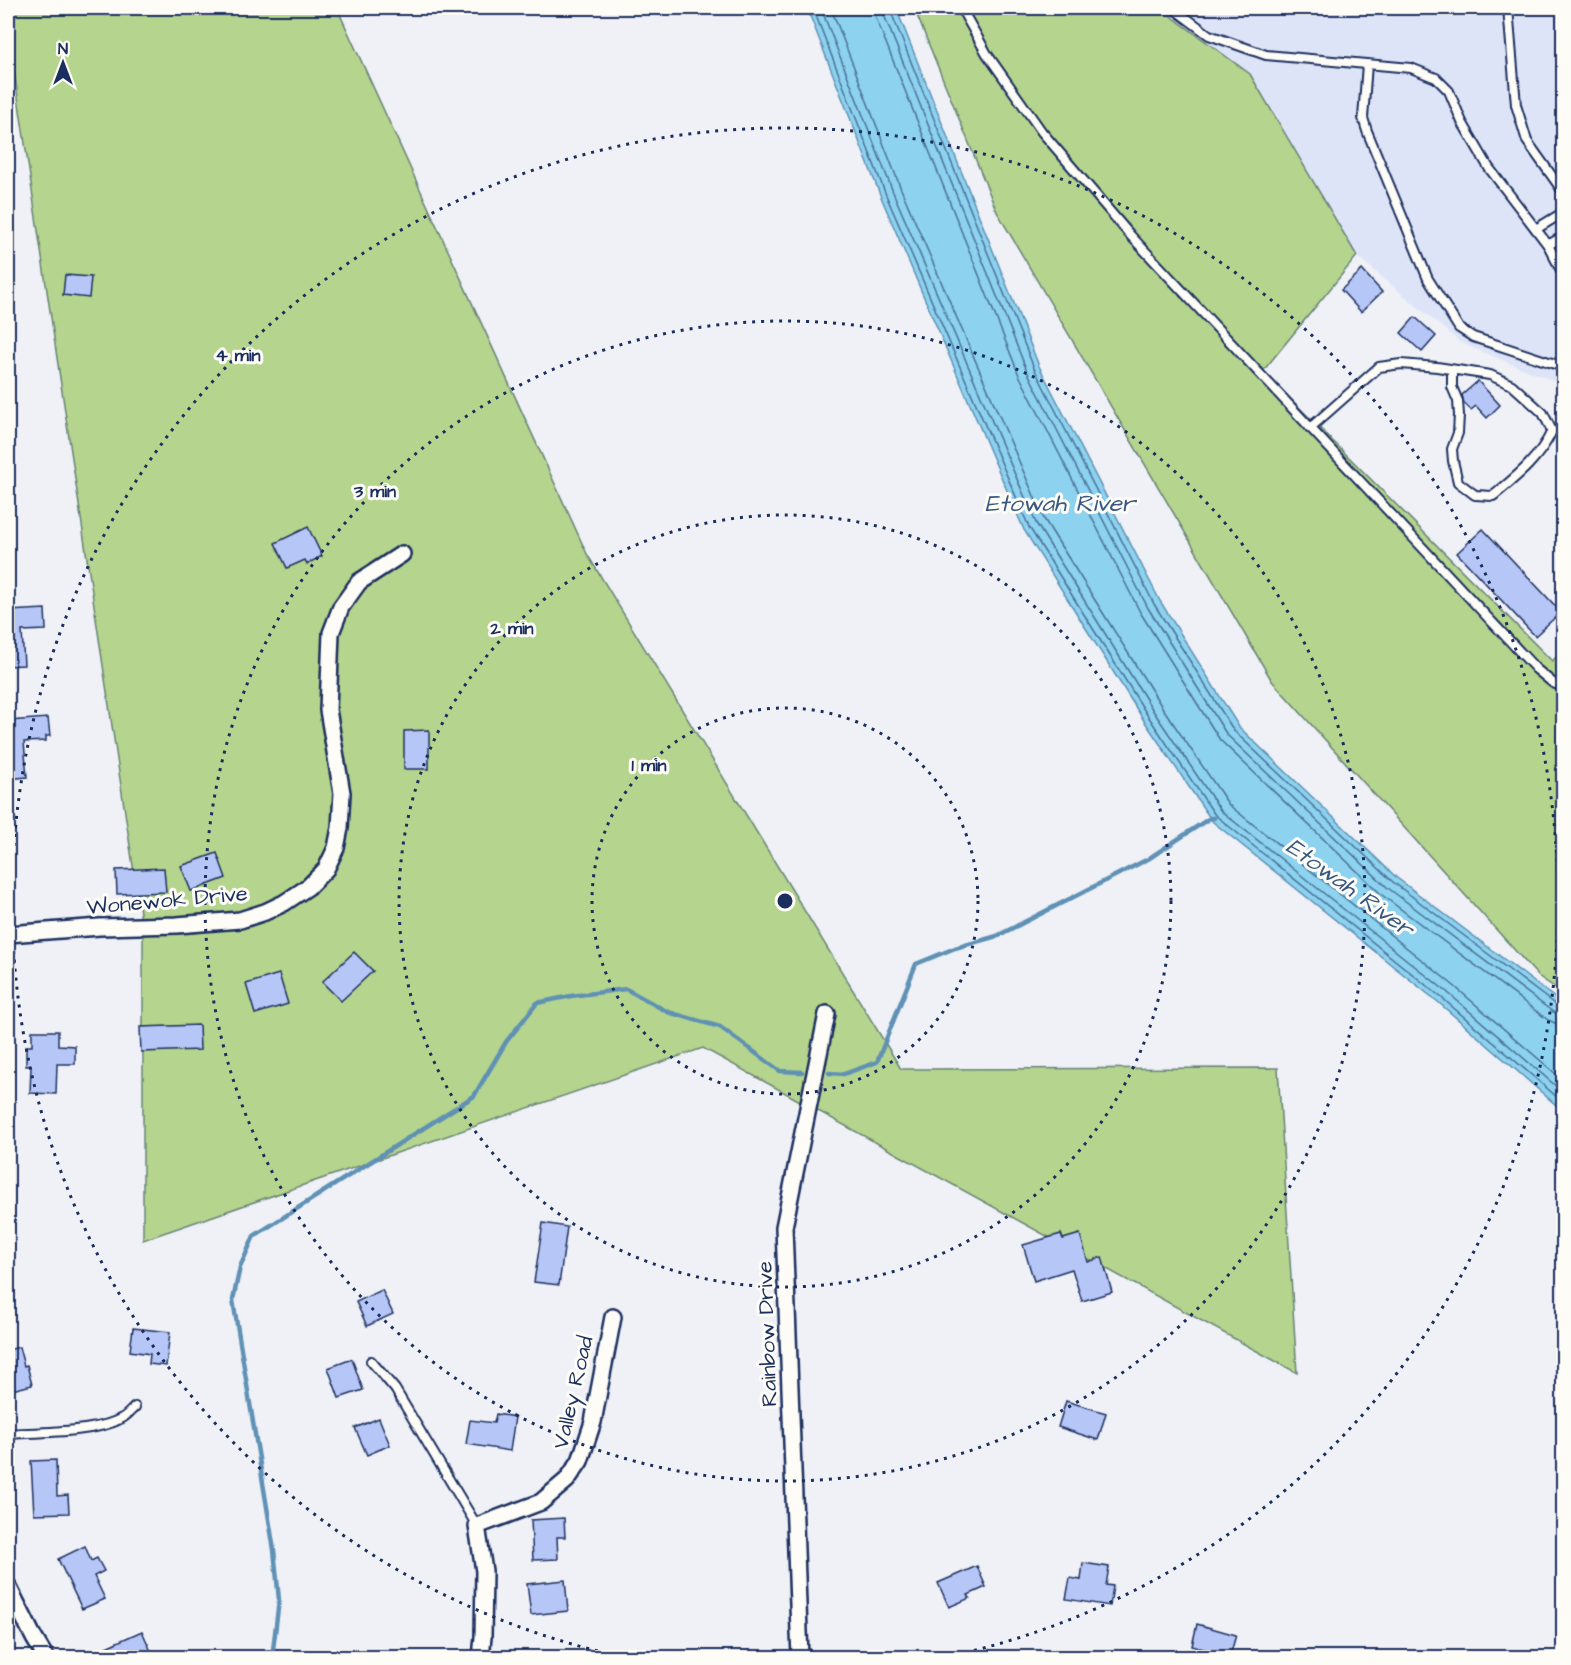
<svg xmlns="http://www.w3.org/2000/svg" width="1571" height="1665" viewBox="0 0 1571 1665" font-family="'Architects Daughter',sans-serif">
<style>
.built{fill:#dee4f7}
.green{fill:#b5d48d;stroke:#688276;stroke-width:1.5}
.water{fill:#8dd2ef;stroke:#5f91b5;stroke-width:1.5}
.lines{fill:none;stroke-linecap:round;stroke-linejoin:round}
.shore{stroke:#497098;stroke-width:1.5}
.stream{stroke:#5f91b5;stroke-width:4.5}
.building{fill:#b6c6f7;stroke:#1b2f5e;stroke-width:1.5}
.lane-casing{stroke:#1b2f5e;stroke-width:12}
.street-casing{stroke:#1b2f5e;stroke-width:20}
.lane{stroke:#fdfcf7;stroke-width:8}
.street{stroke:#fdfcf7;stroke-width:15}
.ring{fill:none;stroke:#1b2f5e;stroke-width:3;stroke-dasharray:3 6}
.labels{text-anchor:middle;stroke-width:6;stroke-linejoin:round;paint-order:stroke}
.street-label{font-size:22px;fill:#1b2f5e;stroke:#fdfcf7}
.water-label{font-size:24px;font-style:italic;fill:#385882;stroke:#fdfcf7}
.centre{fill:#1b2f5e;stroke:#fdfcf7;stroke-width:3}
.ring-label{font-size:18px;text-anchor:middle;font-weight:bold;fill:#1b2f5e;stroke:#fdfcf7;stroke-width:6;stroke-linejoin:round;paint-order:stroke}
</style>
<rect width="100%" height="100%" fill="#eff1f7"/>
<filter id="ink" filterUnits="userSpaceOnUse"><feTurbulence type="fractalNoise" baseFrequency=".0167" numOctaves="2"/><feDisplacementMap in="SourceGraphic" scale="12" xChannelSelector="R" yChannelSelector="G"/><feConvolveMatrix kernelMatrix="1 2 1 2 8 2 1 2 1" color-interpolation-filters="sRGB"/></filter>
<g filter="url(#ink)">
<path class="built" d="M1160,8H1563V385L1461,343L1357,256L1250,74Z"/>
<g class="green">
<path d="M8,8H337L587,554L901,1069L1278,1068L1297,1373L703,1048L143,1240V933L8,30Z"/>
<path d="M914,8H1160L1250,74L1357,256L1263,371L1552,661L1563,651V993L1538,976L1272,681L997,212Z"/>
</g>
<path class="water" d="M807,8H896L1039,366L1160,601L1239,727L1397,878L1563,1004V1111L1438,1002L1213,822L1210,818L1143,719L1024,530L881,197Z"/>
<g class="lines">
<g class="shore">
<path d="M813,8L886,195L1029,527L1148,716L1215,815L1442,998L1564,1103"/>
<path d="M821,8L893,192L1036,523L1154,712L1221,811L1447,992L1564,1093"/>
<path d="M831,8L901,189L1044,519L1162,707L1229,805L1453,985L1564,1081"/>
<path d="M874,8L876,18L1019,375L1140,612L1220,740L1382,895L1548,1020L1555,1023L1564,1024"/>
<path d="M883,8L884,15L1027,371L1148,608L1227,735L1388,888L1553,1012L1564,1015"/>
<path d="M891,8V12L1034,368L1154,604L1234,731L1393,882L1557,1006L1564,1008"/>
</g>
<g class="stream">
<path d="M829,1073L844,1074L877,1062L916,964L955,948L997,936L1148,859L1210,818H1214"/>
<path d="M272,1658L279,1600L274,1550L233,1300L240,1267L254,1236L474,1096L506,1042L537,1003L571,996L626,989L668,1012L720,1027L780,1071L802,1072"/>
</g>
</g>
<g class="building">
<path d="M1362,270L1382,292L1361,312L1341,290Z"/>
<path d="M65,275L91,277L89,298L63,295Z"/>
<path d="M1415,317L1436,336L1422,352L1401,333Z"/>
<path d="M1478,381L1500,405L1487,418L1476,406L1471,410L1464,403L1462,395Z"/>
<path d="M308,527L322,556L307,564L305,560L287,568L275,543Z"/>
<path d="M1483,529L1561,612L1535,636L1457,553Z"/>
<path d="M45,609L46,630L22,631L24,665L8,666V611Z"/>
<path d="M48,718L50,736H46V741L24,742L27,777L8,779V721Z"/>
<path d="M429,730V769H404V731Z"/>
<path d="M217,853L226,878L191,891L181,866Z"/>
<path d="M164,868L166,892L117,894L116,870Z"/>
<path d="M354,952L373,971L341,1001L322,982Z"/>
<path d="M279,974L288,1004L255,1014L246,984Z"/>
<path d="M199,1025L200,1050L141,1052L140,1027Z"/>
<path d="M32,1031H58V1045L75,1046V1064H57L56,1094L30,1093L31,1066H26V1046H32Z"/>
<path d="M543,1223L567,1227L559,1285L534,1282Z"/>
<path d="M1061,1234L1063,1239L1080,1234L1088,1262L1102,1257L1112,1292L1082,1301L1072,1269L1034,1281L1023,1245Z"/>
<path d="M382,1290L393,1314L367,1326L356,1302Z"/>
<path d="M133,1328L170,1332L166,1366L149,1364L150,1354L130,1351Z"/>
<path d="M19,1347L24,1366L27,1365L32,1385L8,1391V1350Z"/>
<path d="M352,1359L363,1390L339,1398L328,1368Z"/>
<path d="M1066,1401L1106,1413L1098,1440L1058,1427Z"/>
<path d="M496,1414L515,1417L510,1451L466,1444L470,1420L494,1423Z"/>
<path d="M379,1418L390,1445L367,1455L355,1428Z"/>
<path d="M56,1460L57,1496L68,1495L69,1513L34,1514L31,1461Z"/>
<path d="M564,1518L565,1537H557L558,1559L533,1560L531,1520Z"/>
<path d="M85,1546L91,1561L97,1558L104,1571L94,1576L105,1599L82,1609L58,1559Z"/>
<path d="M1083,1563L1109,1567L1106,1585L1113,1586L1110,1606L1066,1599L1070,1578L1081,1580Z"/>
<path d="M977,1566L986,1587L968,1595L970,1598L949,1607L938,1583Z"/>
<path d="M565,1580L568,1611L531,1615L527,1584Z"/>
<path d="M1197,1624L1236,1635L1230,1656L1192,1646Z"/>
<path d="M142,1631L154,1658H108L104,1648Z"/>
</g>
<g class="lines">
<defs>
<g id="lane">
<path d="M961,8L987,54L1042,132L1131,236L1536,669L1553,683L1564,687"/>
<path d="M1173,8L1209,35L1266,55L1411,68L1436,78L1449,91L1462,122L1489,168L1548,245L1564,276"/>
<path d="M1508,8L1516,105L1527,141L1564,193"/>
<path d="M1367,64L1363,118L1367,131L1428,279L1459,328L1473,337L1564,367"/>
<path d="M1536,229L1564,212"/>
<path d="M1548,245L1564,236"/>
<path d="M1310,428L1379,367L1401,364L1437,367L1490,375L1512,385L1543,413L1552,431C1539,459 1516,477 1493,496L1475,495L1458,482L1453,461L1452,449L1458,433L1459,415L1458,401L1452,387V370"/>
<path d="M371,1361L395,1389L477,1526"/>
<path d="M8,1434C38,1432 94,1433 120,1419C126,1417 130,1411 135,1407"/>
</g>
<g id="street">
<path d="M8,934L100,927L177,925L240,920L265,912L284,903L308,887L326,869L336,848L340,828L342,793L328,710L331,633L341,607L359,582L402,554"/>
<path d="M8,1586L34,1638L46,1658"/>
<path d="M481,1658L483,1637L484,1571L477,1526L541,1502L567,1480L580,1461L593,1422L613,1317"/>
<path d="M800,1658L784,1227L827,1014"/>
</g>
</defs>
<use href="#lane" class="lane-casing"/>
<use href="#street" class="street-casing"/>
<use href="#lane" class="lane"/>
<use href="#street" class="street"/>
</g>
</g>
<g class="ring">
<circle cx="785" cy="901" r="193"/>
<circle cx="785" cy="901" r="386"/>
<circle cx="785" cy="901" r="580"/>
<path d="M624 1657A773 773 0 1 1 946 1657"/>
</g>
<g class="labels">
<g class="street-label">
<text transform="translate(167 899) rotate(-5)" y="8">Wonewok Drive</text>
<text transform="translate(766 1334) rotate(-92)" y="8">Rainbow Drive</text>
<text transform="translate(572 1392) rotate(-77)" y="8">Valley Road</text>
</g>
<g class="water-label">
<text x="1060" y="511">Etowah River</text>
<text transform="translate(1350 887) rotate(36)" y="8">Etowah River</text>
</g>
</g>
<circle cx="785" cy="901" r="9" class="centre"/>
<g class="ring-label">
<text x="238" y="361">4 min</text>
<text x="375" y="497">3 min</text>
<text x="512" y="634">2 min</text>
<text x="649" y="771">1 min</text>
</g>
<rect width="1571" height="1665" fill="none" stroke="#fdfcf7" stroke-width="30"/>
<rect x="15" y="15" width="1541" height="1635" fill="none" stroke="#1b2f5e" stroke-width="2" filter="url(#ink)"/>
<g transform="translate(63 63)" stroke="#fdfcf7" stroke-width="4.5" paint-order="stroke">
<path d="M0-4.5L10 22L0 15L-10 22Z" fill="#1b2f5e"/>
<text y="-9" font-size="16" font-weight="bold" text-anchor="middle" fill="#1b2f5e">N</text>
</g>
</svg>
